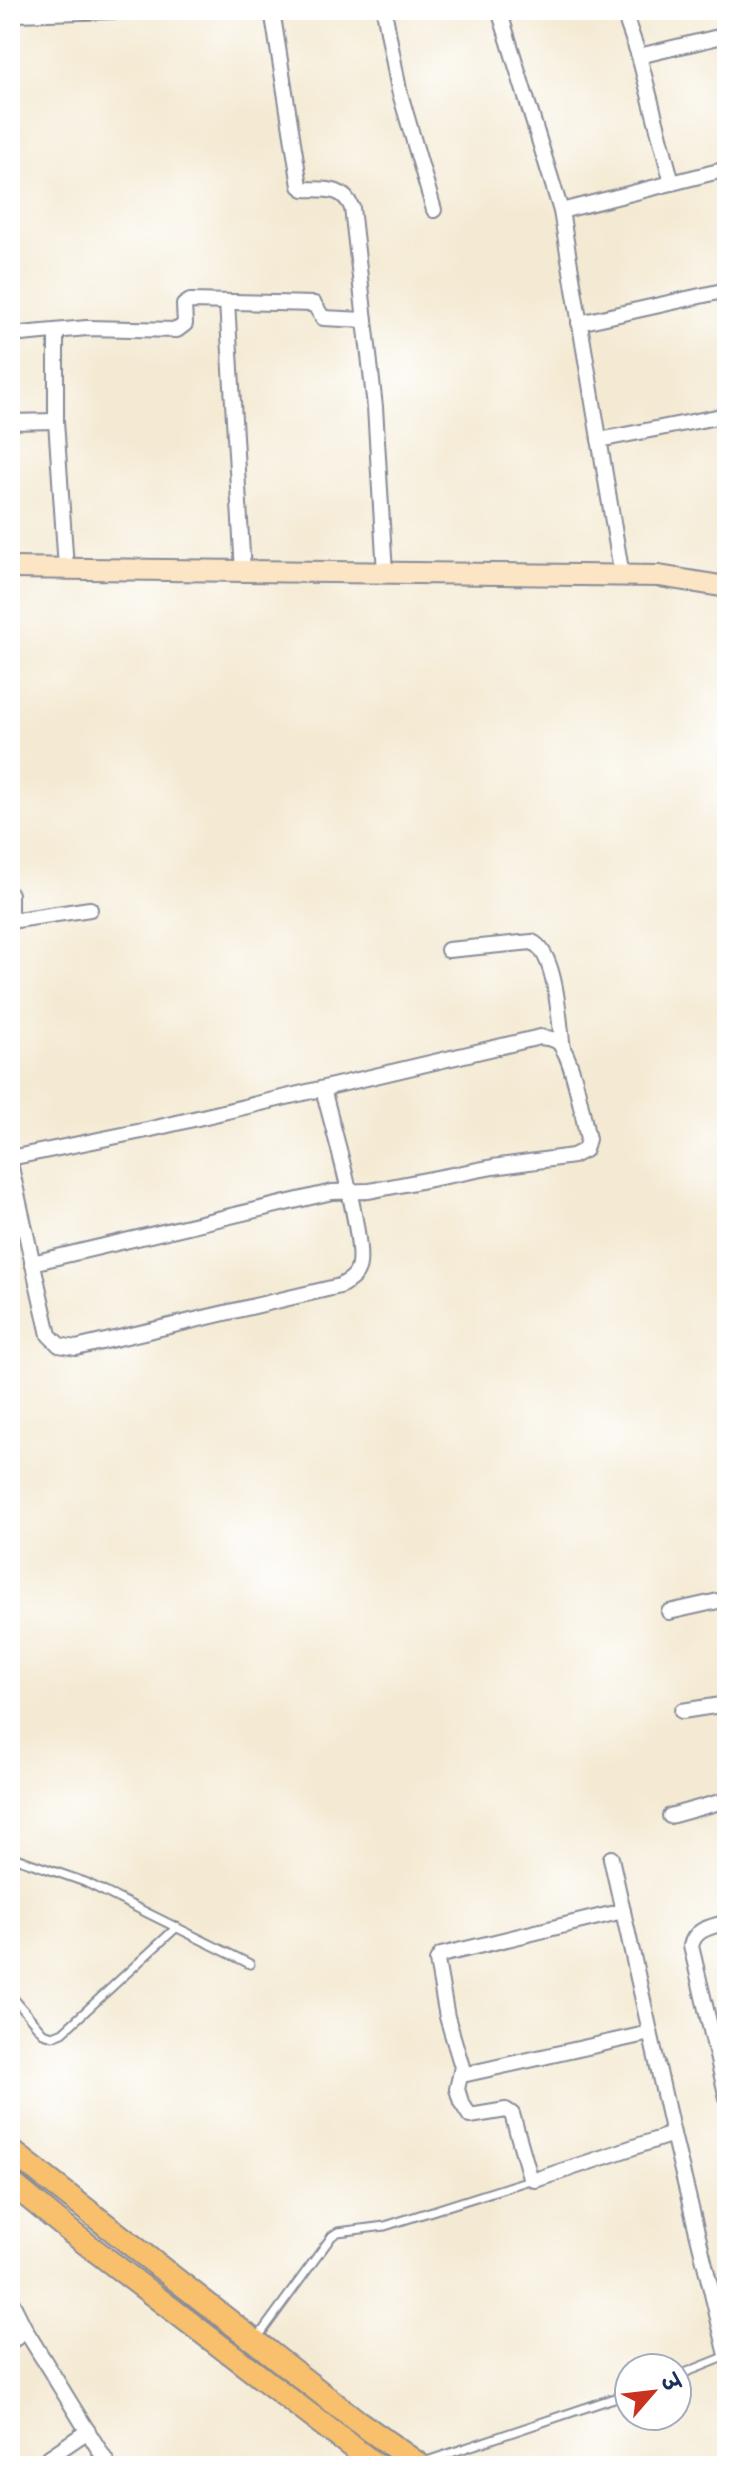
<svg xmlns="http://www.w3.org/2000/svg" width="737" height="2476" viewBox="0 0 737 2476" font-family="'Balsamiq Sans','Playpen Sans Deva',sans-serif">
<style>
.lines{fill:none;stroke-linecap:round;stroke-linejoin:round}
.lane-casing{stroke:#888c98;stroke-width:11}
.street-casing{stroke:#888c98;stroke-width:18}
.secondary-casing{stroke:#888c98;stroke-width:24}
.primary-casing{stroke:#888c98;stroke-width:26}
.lane{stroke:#fff;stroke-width:7}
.street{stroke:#fff;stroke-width:14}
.secondary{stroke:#fce5c4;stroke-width:20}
.primary{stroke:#f8bf6c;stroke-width:22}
</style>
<rect width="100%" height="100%" fill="#fff"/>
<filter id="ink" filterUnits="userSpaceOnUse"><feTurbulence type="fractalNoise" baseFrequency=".0125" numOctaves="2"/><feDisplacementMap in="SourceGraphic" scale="16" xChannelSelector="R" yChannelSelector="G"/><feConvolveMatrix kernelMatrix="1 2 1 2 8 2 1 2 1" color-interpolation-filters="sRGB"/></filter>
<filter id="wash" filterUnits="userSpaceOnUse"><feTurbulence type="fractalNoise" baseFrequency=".006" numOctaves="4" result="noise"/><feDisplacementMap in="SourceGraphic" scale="32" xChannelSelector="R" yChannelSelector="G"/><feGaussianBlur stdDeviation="1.8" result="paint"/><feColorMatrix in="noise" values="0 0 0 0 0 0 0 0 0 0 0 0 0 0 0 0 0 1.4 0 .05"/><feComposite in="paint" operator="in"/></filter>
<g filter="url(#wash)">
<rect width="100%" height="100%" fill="#f4ead3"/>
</g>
<g filter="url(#ink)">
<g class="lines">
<defs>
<g id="lane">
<path d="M10,1856L85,1882L250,1964"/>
<path d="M10,1994L43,2033L53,2036L63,2032L177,1927"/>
<path d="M256,2340L332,2236L338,2232L385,2226L533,2179"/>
<path d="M677,2376L727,2356"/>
<path d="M424,2462L629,2393"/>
</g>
<g id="street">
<path d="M272,10L300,186L304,189C325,190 343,186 352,208L375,407L385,573"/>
<path d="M384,10L399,90L434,210"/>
<path d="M499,10L561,211L622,576"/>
<path d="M626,10L625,16L639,56L672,183"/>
<path d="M16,14L146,10"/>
<path d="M639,56L727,35"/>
<path d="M561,211L727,169"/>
<path d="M227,302L243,571"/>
<path d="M579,323L727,290"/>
<path d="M56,331V421L66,568"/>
<path d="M10,335L87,328L177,330L185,324L184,305L190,301L314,304L323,318L365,320"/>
<path d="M10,422L56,421"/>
<path d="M599,440L727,415"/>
<path d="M10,894V913"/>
<path d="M10,921L90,909"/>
<path d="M448,950L532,942C557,953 559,1023 563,1049"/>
<path d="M10,1158L147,1130L540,1037C547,1038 553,1038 558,1042C573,1056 583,1118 588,1139L585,1150L573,1156L493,1167L369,1191L332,1192L32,1263"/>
<path d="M10,1163L49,1335L59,1345L76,1348L340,1286C348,1281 355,1278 358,1269C367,1243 331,1121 323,1089"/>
<path d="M669,1612L727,1599"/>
<path d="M682,1711L727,1704"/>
<path d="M670,1816L727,1800"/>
<path d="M611,1858L673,2134L727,2355"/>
<path d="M623,1911L441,1955L437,1961L447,2017L462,2067L457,2089L461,2102L470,2116L506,2110L512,2114L530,2177L535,2180L673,2134"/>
<path d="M727,1922C712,1927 695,1928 691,1946L727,2098"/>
<path d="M462,2075L650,2033"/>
<path d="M10,2299L26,2331L109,2466"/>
<path d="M10,2342L26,2331"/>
<path d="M36,2466L88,2431"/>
</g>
<path id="secondary" d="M10,568L659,576L727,587"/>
<g id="primary">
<path d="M10,2150L357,2421L421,2466"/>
<path d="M10,2182L71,2232L377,2466"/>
</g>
</defs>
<use href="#lane" class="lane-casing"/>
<use href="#street" class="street-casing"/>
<use href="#secondary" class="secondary-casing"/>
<use href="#primary" class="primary-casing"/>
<use href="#lane" class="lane"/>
<use href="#street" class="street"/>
<use href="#secondary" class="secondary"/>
<use href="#primary" class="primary"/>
</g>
</g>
<rect width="737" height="2476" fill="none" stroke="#fff" stroke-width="40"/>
<g transform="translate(653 2392) rotate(62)"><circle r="38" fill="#ffffff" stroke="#a4acbf" stroke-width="2"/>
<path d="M0-6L14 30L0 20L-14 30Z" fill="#c8321e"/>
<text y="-12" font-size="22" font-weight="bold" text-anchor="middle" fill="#1b2f5e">उ</text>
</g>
</svg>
